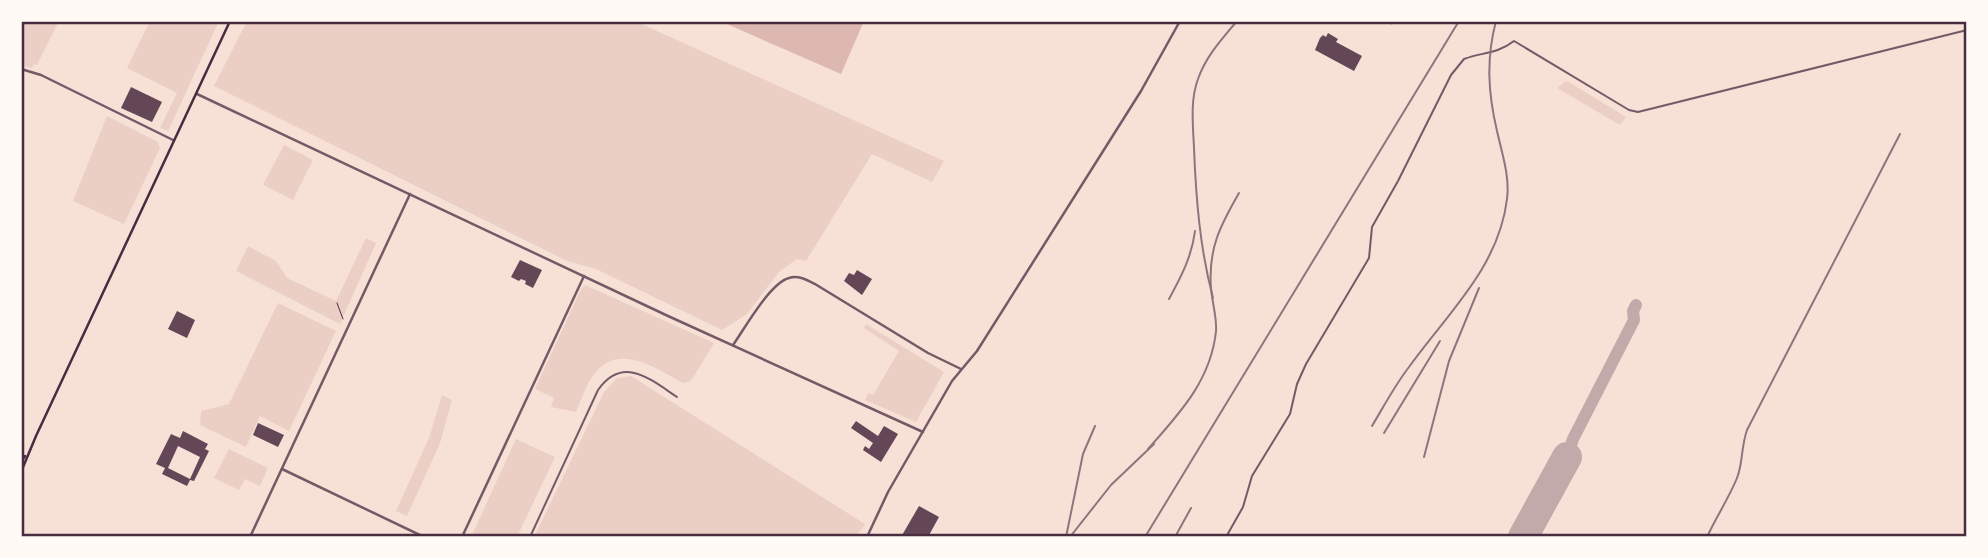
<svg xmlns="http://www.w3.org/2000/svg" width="1988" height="558" viewBox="0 0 1988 558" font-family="'Roboto Condensed',sans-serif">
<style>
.green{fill:#ebcfc5}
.water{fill:#dcb8b0}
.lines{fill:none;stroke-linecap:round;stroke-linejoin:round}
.taxiway{stroke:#c3aaaa;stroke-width:12}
.runway{stroke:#c3aaaa;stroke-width:30}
.building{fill:#644757;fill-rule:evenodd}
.path{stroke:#4a2c40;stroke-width:1}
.minor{stroke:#755966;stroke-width:2}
.tertiary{stroke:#755966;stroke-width:2.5}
.secondary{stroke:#4a2c40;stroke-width:2.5}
.rail{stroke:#8f747c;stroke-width:2}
.neatline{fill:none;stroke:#4a2c40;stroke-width:2.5}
</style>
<rect width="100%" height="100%" fill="#f7e1d7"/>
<g class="green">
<path d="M21,21H59L37,65L34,64L32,68L21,65Z"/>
<path d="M150,21H219L168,131L160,128L177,93L127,68Z"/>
<path d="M247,21H635L944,161L932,182L872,154L806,261L797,259L779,272L747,314L722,330L596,269L567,261L214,86Z"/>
<path d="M1566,81L1572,84L1626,117L1620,125L1557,88Z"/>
<path d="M107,116L158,142L160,148L124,224L73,201Z"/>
<path d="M284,145L313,160L293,200L263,185Z"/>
<path d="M366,238L376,243L340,324L236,271L248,246L276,261L287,278L336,301Z"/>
<path d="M585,285L714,343L691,381L683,383C655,368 617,340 592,377C585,387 581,401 576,412L551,407L554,398L535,389L581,289Z"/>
<path d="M278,303L336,331L289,431L260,416L246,447L200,425L201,411L229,404Z"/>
<path d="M866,324L944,372L916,422L865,400L868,393L873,395L899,351L864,328Z"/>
<path d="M631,376L865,524L856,537H534L604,392L617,378Z"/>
<path d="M442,395L452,400L440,443L407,516L396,511L429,438Z"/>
<path d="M516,439L555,457L517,537H471Z"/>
<path d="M229,449L268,468L260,486L245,479L239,490L214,478Z"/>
</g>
<path class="water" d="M720,21H864L841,74Z"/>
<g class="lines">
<path class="taxiway" d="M1567,457L1573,439L1634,320L1633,311L1636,305"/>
<path class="runway" d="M1523,537L1567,457"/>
</g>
<g class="building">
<path d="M1328,33L1338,39L1336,42L1362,56L1354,71L1315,50L1320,38L1323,35L1326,37Z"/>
<path d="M131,87L162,102L152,122L121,108Z"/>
<path d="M520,260L542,270L533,288L525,284L526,281L521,279L519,281L511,277Z"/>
<path d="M857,270L872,279L862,295L844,281L849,273L854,275Z"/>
<path d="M177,311L195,320L187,338L168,329Z"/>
<path d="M856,421L878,436L884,426L898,434L881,462L863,450L865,446L869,449L873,443L851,428Z"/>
<path d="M258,423L284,435L278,447L253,435Z"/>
<path d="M183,431L208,444L205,449L209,451L194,481L190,480L187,486L162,474L165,468L156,464L171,434L180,438ZM178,446L200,457L190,479L168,468Z"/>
<path d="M919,506L939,517L928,537H901Z"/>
</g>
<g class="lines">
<path class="path" d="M337,303L343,319"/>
<g class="minor">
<path d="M530,537L598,390C623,355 650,379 677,397"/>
<path d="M1226,537L1243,507L1252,476L1290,414L1297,384L1306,364L1369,258L1372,227L1398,181L1451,75L1464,59C1483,52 1497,54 1514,41L1629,110L1638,112L1967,30"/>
</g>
<g class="tertiary">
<path d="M1384,21L1391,23L1403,21"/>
<path d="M1964,21L1967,26"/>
<path d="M21,69L41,75L173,140"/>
<path d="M197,94L668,316L923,432"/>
<path d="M733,345C745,328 770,283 789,278C799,275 807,280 815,284L928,353L961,369"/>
<path d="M282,469L424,537"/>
<path d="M250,537L410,194"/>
<path d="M462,537L584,276"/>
<path d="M867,537L888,492L952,381L977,351L1141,91L1180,21"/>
</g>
<g class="secondary">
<path d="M21,462L25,456"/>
<path d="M21,472L36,436L230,21"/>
</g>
<g class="rail">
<path d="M1213,298C1200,249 1196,199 1194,148C1193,125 1190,100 1198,79C1206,56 1222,39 1237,21"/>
<path d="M1169,299C1181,277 1192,256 1195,231"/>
<path d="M1372,426C1384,406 1395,385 1409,367C1447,314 1499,267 1507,199C1510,177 1502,153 1497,131C1488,93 1486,59 1496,21"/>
<path d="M1384,433L1440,341"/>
<path d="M1148,449C1180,413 1211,380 1216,331C1217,317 1212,302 1211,288C1208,249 1220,226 1239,193"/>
<path d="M1424,457L1449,361L1479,288"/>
<path d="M1066,537L1083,454L1095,426"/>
<path d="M1070,537L1111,485L1154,444"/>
<path d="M1145,537L1459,21"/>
<path d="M1175,537L1191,508"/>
<path d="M1707,537C1716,517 1729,498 1737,478C1743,463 1741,447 1747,430L1900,134"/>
</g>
</g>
<rect width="1988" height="558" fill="none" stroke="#fffaf5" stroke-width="46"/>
<rect x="23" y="23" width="1942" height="512" class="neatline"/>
</svg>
